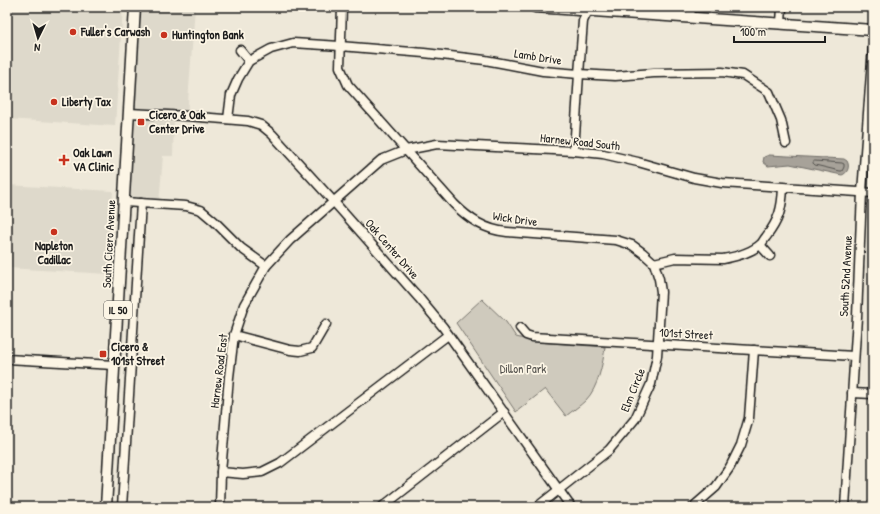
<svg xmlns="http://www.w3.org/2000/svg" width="880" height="514" viewBox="0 0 880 514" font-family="'Patrick Hand',sans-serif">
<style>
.built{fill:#ded9cb}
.green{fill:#cfcabd;stroke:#76736c}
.water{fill:#a7a299;stroke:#6f6c67}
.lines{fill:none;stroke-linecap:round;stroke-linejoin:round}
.shore{stroke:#54524e;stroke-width:1}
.minor-casing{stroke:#1c1c1c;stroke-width:11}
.major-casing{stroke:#1c1c1c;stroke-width:13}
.minor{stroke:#fcf5e5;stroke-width:8}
.major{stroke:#fcf5e5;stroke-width:10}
.poi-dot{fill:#c8321e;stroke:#fcf5e5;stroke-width:1.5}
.labels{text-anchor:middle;stroke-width:3.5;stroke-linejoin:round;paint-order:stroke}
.shield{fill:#fcf5e5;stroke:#5f5d58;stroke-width:1}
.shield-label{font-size:11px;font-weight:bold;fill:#1c1c1c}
.poi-label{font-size:12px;font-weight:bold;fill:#1c1c1c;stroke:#fcf5e5;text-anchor:start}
.street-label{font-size:12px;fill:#1c1c1c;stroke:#fcf5e5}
.park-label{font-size:12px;fill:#52504c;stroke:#fcf5e5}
</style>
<rect width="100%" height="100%" fill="#eee8d9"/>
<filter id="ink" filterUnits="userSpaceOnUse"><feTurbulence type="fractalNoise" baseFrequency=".025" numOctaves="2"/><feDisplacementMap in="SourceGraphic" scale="8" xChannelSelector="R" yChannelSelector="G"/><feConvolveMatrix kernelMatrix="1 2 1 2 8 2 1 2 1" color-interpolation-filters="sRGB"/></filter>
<g filter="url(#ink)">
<g class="built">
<path d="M7,7H123L115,126L7,119Z"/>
<path d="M135,7H195L187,116H174L173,156H163L159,204L124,202Z"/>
<path d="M7,185L113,191L108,274L7,268Z"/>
</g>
<path class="green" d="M482,299L506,322L516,337L537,342L605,347C603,363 598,388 586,400C580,406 572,411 566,416L545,389L516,412L456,323Z"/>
<path class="water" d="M769,155L844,159L847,161C850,166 848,173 842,175L790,164L768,166L763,162L764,157Z"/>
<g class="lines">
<path class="shore" d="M815,161L842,163L844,164V167L842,171H840L815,165L813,163Z"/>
<defs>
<g id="minor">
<path d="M342,7L340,67L348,85L454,204C469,219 485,230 507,232L616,240L632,245L643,253L654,263L675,258L723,259C734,257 752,252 761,244C763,242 764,239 766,237C779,220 782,209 783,188"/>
<path d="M690,17L691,7"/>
<path d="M781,23L782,7"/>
<path d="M240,50L249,61"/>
<path d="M129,113L187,116L248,121L261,125L272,134L334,202L419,298L443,327L571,507"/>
<path d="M228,119L231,95L238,79L249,61L271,49L293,43L340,46L424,53L485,60L543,71L579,74L615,76L654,73L722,72L743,75L769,92L781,120L786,143"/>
<path d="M574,151L579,74L583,21L588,11L591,7"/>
<path d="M124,202L186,206L201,210L214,221L241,248L266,266"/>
<path d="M760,245L770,256"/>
<path d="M520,328L526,335L532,337L854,356"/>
<path d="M234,335L290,350L300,351L312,348L326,324"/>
<path d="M7,359L114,365"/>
<path d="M852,393L873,394"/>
<path d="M221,472L243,474L262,472L280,463L448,335"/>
<path d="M122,507L141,203"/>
<path d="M220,507L221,472L229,377L234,335L244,305L266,266L290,240L381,160L406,150L437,144L574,151L603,154L638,162L694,178L722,183L873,193"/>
<path d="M382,507L504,412"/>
<path d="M537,507L609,450L635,419L651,384L657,356L661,292L659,279L654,263"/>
<path d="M693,507L716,487L730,467L741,445L749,418L754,350"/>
<path d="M845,507L857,317L862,192L873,47"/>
</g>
<g id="major">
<path d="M535,7L873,30"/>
<path d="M106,507L135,7"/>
</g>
</defs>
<use href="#minor" class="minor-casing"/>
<use href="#major" class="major-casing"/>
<use href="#minor" class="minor"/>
<use href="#major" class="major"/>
</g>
</g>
<g class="poi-dot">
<circle cx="73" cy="32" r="4"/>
<circle cx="164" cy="35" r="4"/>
<circle cx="54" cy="102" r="4"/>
<rect x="137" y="118" width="8" height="8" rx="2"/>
<path d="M62 154h4v4h4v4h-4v4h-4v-4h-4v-4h4z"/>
<circle cx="54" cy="232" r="4"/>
<rect x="99" y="350" width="8" height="8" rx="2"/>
</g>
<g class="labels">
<rect class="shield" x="104" y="301" width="28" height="18" rx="3"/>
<g class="shield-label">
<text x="118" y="314">IL 50</text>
</g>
<g class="poi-label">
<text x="81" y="36">Fuller's Carwash</text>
<text x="172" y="39">Huntington Bank</text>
<text x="62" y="106">Liberty Tax</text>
<text x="149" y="119">Cicero &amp; Oak<tspan x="149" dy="14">Center Drive</tspan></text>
<text x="73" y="157">Oak Lawn<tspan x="73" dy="14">VA Clinic</tspan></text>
<text x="54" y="250" text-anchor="middle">Napleton<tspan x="54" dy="14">Cadillac</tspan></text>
<text x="111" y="351">Cicero &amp;<tspan x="111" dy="14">101st Street</tspan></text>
</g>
<g class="street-label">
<text transform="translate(538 57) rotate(9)" y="4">Lamb Drive</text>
<text transform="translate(580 142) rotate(6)" y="4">Harnew Road South</text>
<text transform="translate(515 219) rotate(8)" y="4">Wick Drive</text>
<text transform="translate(109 244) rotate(-87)" y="4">South Cicero Avenue</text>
<text transform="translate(392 249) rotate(49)" y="4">Oak Center Drive</text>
<text transform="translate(846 276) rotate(-87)" y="4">South 52nd Avenue</text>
<text transform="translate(686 334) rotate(3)" y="4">101st Street</text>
<text transform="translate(219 371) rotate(-83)" y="4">Harnew Road East</text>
<text transform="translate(633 390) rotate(-68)" y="4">Elm Circle</text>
</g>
<g class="park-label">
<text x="523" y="373">Dillon Park</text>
</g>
</g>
<rect width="880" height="514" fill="none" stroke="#fcf5e5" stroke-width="24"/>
<rect x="12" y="12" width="856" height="490" fill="none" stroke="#1c1c1c" stroke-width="1.5" filter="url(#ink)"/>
<g transform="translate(38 38) rotate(185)" stroke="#fcf5e5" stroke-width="3" paint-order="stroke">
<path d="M0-3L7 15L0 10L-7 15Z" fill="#1c1c1c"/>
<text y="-6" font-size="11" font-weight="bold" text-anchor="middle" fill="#1c1c1c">N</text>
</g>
<path d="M734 36v6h91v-6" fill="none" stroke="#1c1c1c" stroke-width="2"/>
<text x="740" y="36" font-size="12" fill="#1c1c1c" stroke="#fcf5e5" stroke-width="3" paint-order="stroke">100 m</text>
</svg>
